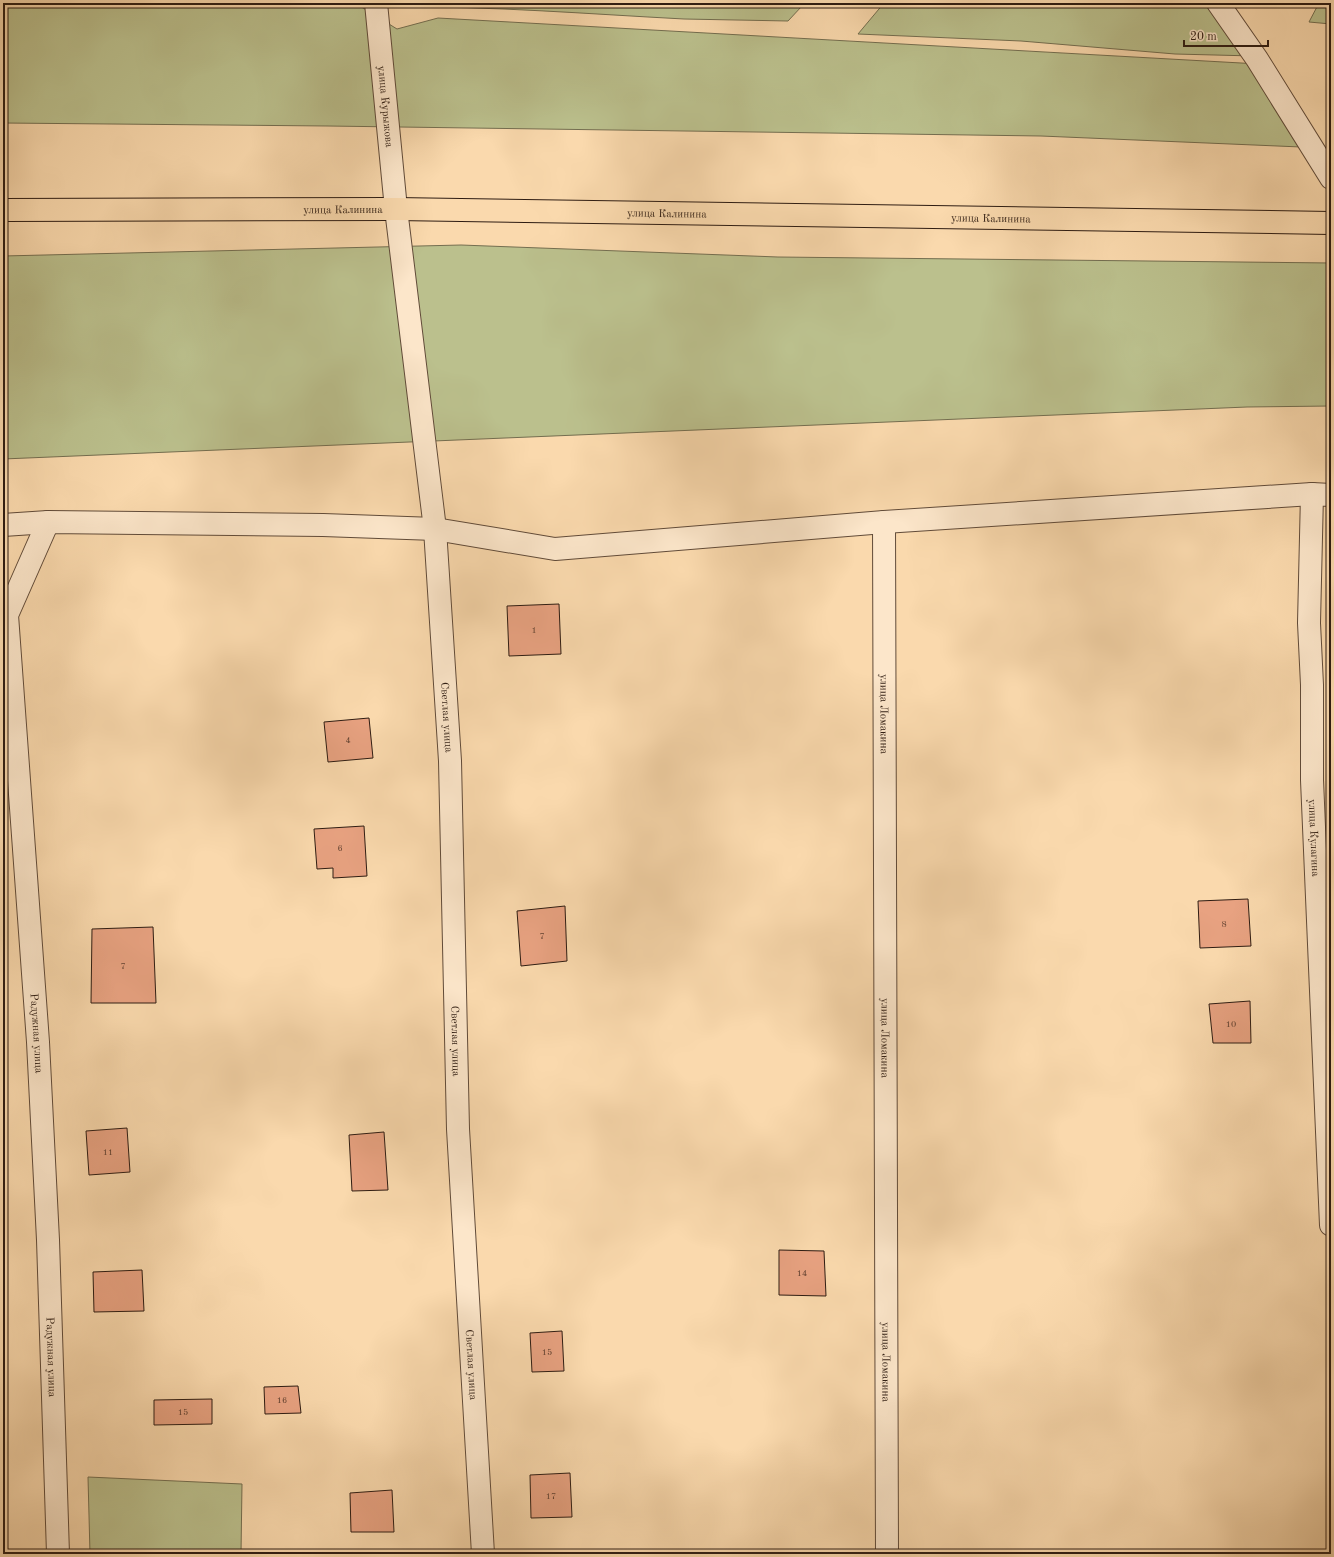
<svg xmlns="http://www.w3.org/2000/svg" width="1334" height="1557" viewBox="0 0 1334 1557" font-family="'Old Standard TT',serif">
<style>
.green{fill:#bbc08d;stroke:#746e50}
.building{fill:#e8a281;stroke:#2e1c12}
.lines{fill:none;stroke-linecap:round;stroke-linejoin:round}
.minor-casing{stroke:#614b39;stroke-width:24}
.major-casing{stroke:#2e1c12;stroke-width:24}
.minor{stroke:#fce6ca;stroke-width:22}
.major{stroke:#fad9ad;stroke-width:22}
.labels{text-anchor:middle;stroke-width:4;stroke-linejoin:round;paint-order:stroke}
.number-label{font-size:9px;fill:#5c3e2e}
.street-label{font-size:11px;fill:#2e1c12;stroke:#fce6ca}
</style>
<rect width="100%" height="100%" fill="#fad9ad"/>
<filter id="stains"><feTurbulence type="fractalNoise" baseFrequency=".005" numOctaves="4"/><feColorMatrix values="0 0 0 0 .2 0 0 0 0 .09 0 0 0 0 .02 0 0 0 .5 -.17"/></filter>
<radialGradient id="worn" r=".72"><stop offset=".6" stop-color="#630" stop-opacity="0"/><stop offset="1" stop-color="#630" stop-opacity=".3"/></radialGradient>
<g class="green">
<path d="M3,3H355L397,29L438,18L1259,64L1301,147L1041,136L328,126L3,123Z"/>
<path d="M397,3H802V6L788,21C753,20 719,20 684,19C588,14 492,6 396,7Z"/>
<path d="M884,3H1216L1254,56L1175,54L1021,41L858,34Z"/>
<path d="M1319,3H1331V24L1309,22Z"/>
<path d="M461,245L778,257L1331,263V406L1247,407L3,459V256Z"/>
<path d="M88,1477L242,1484L241,1554H90Z"/>
</g>
<g class="building">
<path d="M559,604L561,654L509,656L507,606Z"/>
<path d="M369,718L373,758L328,762L324,722Z"/>
<path d="M364,826L367,876L333,878V868L317,869L314,829Z"/>
<path d="M1248,899L1251,946L1200,948L1198,901Z"/>
<path d="M565,906L567,961L521,966L517,911Z"/>
<path d="M153,927L156,1003H91L92,929Z"/>
<path d="M1250,1001L1251,1043H1213L1209,1004Z"/>
<path d="M127,1128L130,1172L89,1175L86,1131Z"/>
<path d="M384,1132L388,1190L352,1191L349,1135Z"/>
<path d="M779,1250L824,1251L826,1296L779,1295Z"/>
<path d="M142,1270L144,1311L94,1312L93,1272Z"/>
<path d="M562,1331L564,1371L532,1372L530,1333Z"/>
<path d="M298,1386L301,1413L265,1414L264,1387Z"/>
<path d="M212,1399V1424L154,1425V1400Z"/>
<path d="M570,1473L572,1517L531,1518L530,1475Z"/>
<path d="M392,1490L394,1532H351L350,1493Z"/>
</g>
<g class="lines">
<defs>
<g id="minor">
<path id="s1" d="M376,3L396,209L435,529L450,761L458,1129L483,1554"/>
<path d="M1218,3L1257,59L1331,178"/>
<path id="s2" d="M1331,495L1312,494L1309,623L1312,685V780L1331,1225"/>
<path id="s3" d="M48,522L7,615L38,1042L48,1240L58,1554"/>
<path id="s4" d="M884,522L887,1554"/>
<path d="M3,525L48,522L323,525L435,529L555,549L884,522L1312,494"/>
</g>
<g id="major">
<path id="s5" d="M3,210L396,209L1331,223"/>
</g>
</defs>
<use href="#minor" class="minor-casing"/>
<use href="#major" class="major-casing"/>
<use href="#minor" class="minor"/>
<use href="#major" class="major"/>
</g>
<g class="labels">
<g class="number-label">
<text x="534" y="633">1</text>
<text x="348" y="743">4</text>
<text x="340" y="851">6</text>
<text x="1224" y="927">8</text>
<text x="542" y="939">7</text>
<text x="123" y="969">7</text>
<text x="1231" y="1027">10</text>
<text x="108" y="1155">11</text>
<text x="802" y="1276">14</text>
<text x="547" y="1355">15</text>
<text x="282" y="1403">16</text>
<text x="183" y="1415">15</text>
<text x="551" y="1499">17</text>
</g>
<g class="street-label">
<text dy="4" stroke="none"><textPath href="#s1" startOffset="104">улица Курыжова</textPath></text>
<text dy="4" stroke="none"><textPath href="#s5" startOffset="340">улица Калинина</textPath></text>
<text dy="4" stroke="none"><textPath href="#s5" startOffset="664">улица Калинина</textPath></text>
<text dy="4" stroke="none"><textPath href="#s5" startOffset="988">улица Калинина</textPath></text>
<text dy="4" stroke="none"><textPath href="#s4" startOffset="192">улица Ломакина</textPath></text>
<text dy="4" stroke="none"><textPath href="#s1" startOffset="718">Светлая улица</textPath></text>
<text dy="4" stroke="none"><textPath href="#s2" startOffset="363">улица Кулагина</textPath></text>
<text dy="4" stroke="none"><textPath href="#s3" startOffset="521">Радужная улица</textPath></text>
<text dy="4" stroke="none"><textPath href="#s4" startOffset="516">улица Ломакина</textPath></text>
<text dy="4" stroke="none"><textPath href="#s1" startOffset="1042">Светлая улица</textPath></text>
<text dy="4" stroke="none"><textPath href="#s3" startOffset="845">Радужная улица</textPath></text>
<text dy="4" stroke="none"><textPath href="#s4" startOffset="840">улица Ломакина</textPath></text>
<text dy="4" stroke="none"><textPath href="#s1" startOffset="1366">Светлая улица</textPath></text>
</g>
</g>
<rect width="1334" height="1557" fill="none" stroke="#fad9ad" stroke-width="16"/>
<rect x="4" y="4" width="1326" height="1549" fill="none" stroke="#2e1c12" stroke-width="2"/>
<rect x="8" y="8" width="1318" height="1541" fill="none" stroke="#2e1c12"/>
<path d="M1184 40v6h84v-6" fill="none" stroke="#2e1c12" stroke-width="2"/>
<text x="1190" y="40" font-size="12" fill="#2e1c12" stroke="#fce6ca" stroke-width="3" paint-order="stroke">20 m</text>
<rect width="100%" height="100%" filter="url(#stains)"/>
<rect width="100%" height="100%" fill="url(#worn)"/>
</svg>
